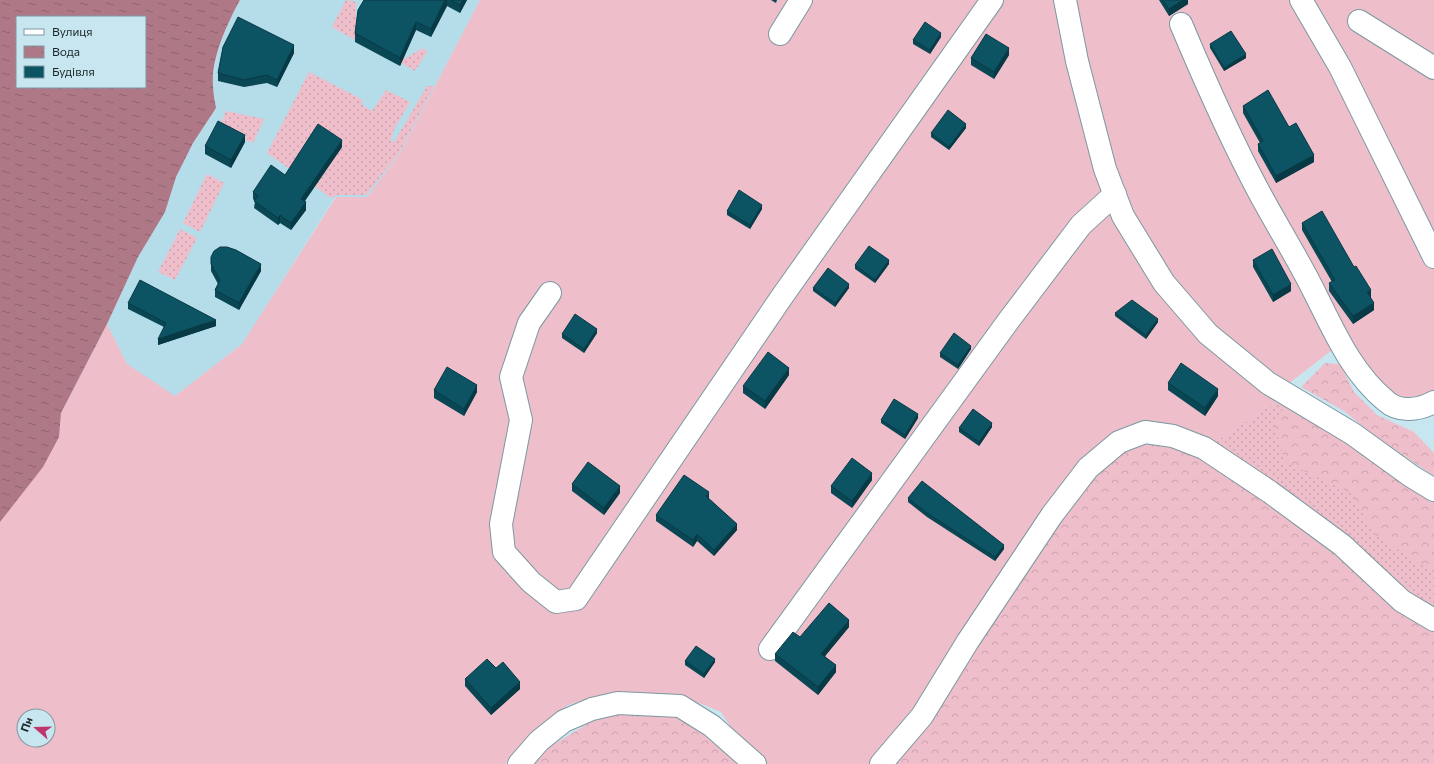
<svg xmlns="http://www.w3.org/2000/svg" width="1434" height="764" viewBox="0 0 1434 764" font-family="Commissioner,sans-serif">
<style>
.built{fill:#b4dce9}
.grass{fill:url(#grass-dots)}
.forest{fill:url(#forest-crowns)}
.garden{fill:#efbecb;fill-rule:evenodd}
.water{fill:url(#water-ripples);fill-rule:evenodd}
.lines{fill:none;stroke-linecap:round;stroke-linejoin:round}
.minor-casing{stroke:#7b98a1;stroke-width:24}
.minor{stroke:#fff;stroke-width:22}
.wall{fill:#0a4755}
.shaded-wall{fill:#083a45}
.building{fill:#0c5363;stroke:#083a45}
</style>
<defs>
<pattern id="grass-dots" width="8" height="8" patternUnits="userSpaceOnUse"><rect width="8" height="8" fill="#efbecb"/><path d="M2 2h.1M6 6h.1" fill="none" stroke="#cca3ae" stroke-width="1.8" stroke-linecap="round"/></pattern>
<pattern id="forest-crowns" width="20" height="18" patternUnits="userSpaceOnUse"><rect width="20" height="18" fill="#efbecb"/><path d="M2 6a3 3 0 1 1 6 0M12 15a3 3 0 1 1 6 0" fill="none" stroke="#cca3ae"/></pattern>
<pattern id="water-ripples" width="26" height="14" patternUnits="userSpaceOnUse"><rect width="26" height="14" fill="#ae7887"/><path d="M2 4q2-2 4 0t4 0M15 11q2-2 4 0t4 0" fill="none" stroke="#8d626e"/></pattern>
</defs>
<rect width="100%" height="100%" fill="#c7e6f0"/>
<path class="built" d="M240,0H480L400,153L367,197H335L242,344L175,396L127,364L107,324L138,257L165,212L176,177L193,143L216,108L212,85L218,50L229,21Z"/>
<g class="grass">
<path d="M346,0L356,2V31L397,58H406L423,48L427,52L415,71L396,60L394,62L332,27Z"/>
<path d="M309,72L363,100L361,104L372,111L386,90L410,102L395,128L390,141L394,142L427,86H434L399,153L366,195H337L331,198L267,153Z"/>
<path d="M226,111L264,119L253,143L219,128Z"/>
<path d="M207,174L224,183L200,232L183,223Z"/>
<path d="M180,229L197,238L175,280L158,272Z"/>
<path d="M1276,402L1358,447L1434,502V609L1414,598L1209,446Z"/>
</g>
<g class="forest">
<path d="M1325,363L1340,364L1354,392L1377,415L1414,432L1434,453V476L1376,437L1344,411L1301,387Z"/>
<path d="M1284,406L1358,447L1434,502V573L1374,534L1353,494L1285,462L1275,426Z"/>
<path d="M1143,438L1190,451L1258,492L1347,558L1360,578L1425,625L1434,628V764H887L1074,492L1118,451Z"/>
<path d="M635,711L677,715L742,764H532L541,752L594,720Z"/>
</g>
<path class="garden" d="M480,0H1434V394L1403,404L1375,385L1345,340L1287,385L1276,402L1209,446L1110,438L914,716L872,764H766L741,743L721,712L702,704L639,694L599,695L568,705L526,739L505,764H0V522L59,437L61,413L107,324L127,364L175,396L242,344L336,197H367L400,153ZM24,716H48V740H24Z"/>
<path class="water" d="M0,0H240C227,24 211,58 213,86C213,94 215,101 216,108L193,143L176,177L165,212L138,257L107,324L61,413L59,437L43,467L0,522ZM17,17H145V87H17Z"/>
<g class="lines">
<defs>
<g id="minor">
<path d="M1065,0L1077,61L1105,169L1123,216L1164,283L1208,334L1268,383L1353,434L1411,476L1434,490"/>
<path d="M1301,0L1340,67L1434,257"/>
<path d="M1359,21L1434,68"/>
<path d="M1181,24C1205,81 1230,138 1259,192C1274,220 1290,246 1305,274C1329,318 1346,368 1386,401C1399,413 1419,410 1434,402"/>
<path d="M780,34L801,0"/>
<path d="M550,293L529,323L511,377L521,420L501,524L504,552L531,582L556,602L576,599L781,298L992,0"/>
<path d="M770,649L1009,320L1081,225L1115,194"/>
<path d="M519,764L539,741L564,721L592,709L618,703L680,706L712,726L755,764"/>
<path d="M881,764L922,716L968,641L1052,515L1088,468L1119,442L1145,432L1173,436L1204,448L1270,492L1342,545L1402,601L1434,620"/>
</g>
</defs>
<use href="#minor" class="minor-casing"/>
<use href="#minor" class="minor"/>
</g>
<g class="wall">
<path d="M364,0H467L460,13L447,6L431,37L416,30L400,66L355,42V33Z"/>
<path d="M771,0H777L776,3Z"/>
<path d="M1159,0H1188V4L1169,16Z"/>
<path d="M941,37L930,54L913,44V40Z"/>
<path d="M1210,44L1246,58L1224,71L1210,48Z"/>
<path d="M294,53L277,87L267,83L244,87L218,81V73Z"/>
<path d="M1009,55L994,79L971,65V58Z"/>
<path d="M1243,106L1289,127L1314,162L1276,183L1258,151V144L1260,143L1243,113Z"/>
<path d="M966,128L949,150L931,137V133Z"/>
<path d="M245,142L231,168L205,154V146Z"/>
<path d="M342,147L305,201L306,210L291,230L280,223L278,225L254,208L255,201L253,199V192L285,175Z"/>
<path d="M762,209L750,229L727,215V211Z"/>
<path d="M1302,223L1371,297H1370L1374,310L1353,324L1329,291V283L1332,282L1302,230Z"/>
<path d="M211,257L261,271L239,310L215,297V290L218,284L211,271Z"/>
<path d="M1253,260L1291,291L1273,302L1253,267Z"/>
<path d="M889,264L875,283L855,269V265Z"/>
<path d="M813,288H849L835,307L813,291Z"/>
<path d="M128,303L216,326L158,345L164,327L128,309Z"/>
<path d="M1115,313L1158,322L1146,339L1115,316Z"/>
<path d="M597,333L584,353L562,338V334Z"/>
<path d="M971,349L958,369L940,357V353Z"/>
<path d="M789,375L765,409L743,393V386Z"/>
<path d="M1168,383L1218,396L1205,416L1168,390Z"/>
<path d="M434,390L477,392L464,416L434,398Z"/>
<path d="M918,418L905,439L881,423V420Z"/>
<path d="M992,427L979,446L959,432V428Z"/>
<path d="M872,480L852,508L831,493V486Z"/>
<path d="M572,484L620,493L604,515L572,491Z"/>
<path d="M709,498V499L737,530L714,556L697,541L693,547L656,521V515Z"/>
<path d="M908,498L1004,549L995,561L927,517L908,502Z"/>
<path d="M849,627L825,656L836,672L818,695L775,661V654L800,637Z"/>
<path d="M685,661L715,662L704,678L685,665Z"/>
<path d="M496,668L520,689L491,715L465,686V679Z"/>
</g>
<g class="shaded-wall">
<path d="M445,0H447V6L431,37V29Z"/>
<path d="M463,0H467L460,13V5Z"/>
<path d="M1183,0H1188V4L1169,16V9Z"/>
<path d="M416,22V30L400,66V58Z"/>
<path d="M941,33V37L930,54V50Z"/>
<path d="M294,45V53L277,87V80Z"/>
<path d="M1009,48V55L994,79V72Z"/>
<path d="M1246,54V58L1224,71V68Z"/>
<path d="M966,124V128L949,150V147Z"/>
<path d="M245,135V142L231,168V160Z"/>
<path d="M342,140V147L301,206V199Z"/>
<path d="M1314,155V162L1276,183V176Z"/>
<path d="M306,202V210L291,230V223Z"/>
<path d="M762,205V209L750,229V225Z"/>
<path d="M280,215V223L278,225V218Z"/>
<path d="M889,260V264L875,283V280Z"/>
<path d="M261,264V271L239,310V303Z"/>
<path d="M849,284V288L835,307V303Z"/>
<path d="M1291,284V291L1273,302V295Z"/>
<path d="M1371,290V297L1367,299V292Z"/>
<path d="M1374,303V310L1353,324V316Z"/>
<path d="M1158,319V322L1146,339V335Z"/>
<path d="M216,320V326L158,345V339Z"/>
<path d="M597,329V333L584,353V349Z"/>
<path d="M971,346V349L958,369V365Z"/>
<path d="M789,368V375L765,409V401Z"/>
<path d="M477,385V392L464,416V409Z"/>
<path d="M1218,389V396L1205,416V408Z"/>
<path d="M918,414V418L905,439V435Z"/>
<path d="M992,423V427L979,446V442Z"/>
<path d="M872,473V480L852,508V501Z"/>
<path d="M620,486V493L604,515V508Z"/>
<path d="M709,492V498L706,502V496Z"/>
<path d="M737,524V530L714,556V550Z"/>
<path d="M697,534V541L693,547V540Z"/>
<path d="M1004,545V549L995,561V557Z"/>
<path d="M849,620V627L821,661V654Z"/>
<path d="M715,659V662L704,678V674Z"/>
<path d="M836,665V672L818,695V687Z"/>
<path d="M520,682V689L491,715V708Z"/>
</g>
<g class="building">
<path d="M364,0H445L431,29L416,22L400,58L355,33L358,10Z"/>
<path d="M451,0H463L460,5Z"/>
<path d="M1163,0H1183L1169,9Z"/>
<path d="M238,17L294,45L277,80L267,75L244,80L218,73L223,47Z"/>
<path d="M925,22L941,33L930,50L913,40Z"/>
<path d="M1231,31L1246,54L1224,68L1210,44Z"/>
<path d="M986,34L1009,48L994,72L971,58Z"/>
<path d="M1268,90L1289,127L1296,123L1314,155L1276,176L1258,144L1263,141L1243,106Z"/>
<path d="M948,110L966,124L949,147L931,133Z"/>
<path d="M218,121L245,135L231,160L205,146Z"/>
<path d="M318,124L342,140L301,199L306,202L291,223L280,215L278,218L254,201L258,196L253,192L271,165L285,175Z"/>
<path d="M739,190L762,205L750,225L727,211Z"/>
<path d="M1322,211L1354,267L1356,266L1371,290L1367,292L1374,303L1353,316L1329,283L1335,280L1302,223Z"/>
<path d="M869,246L889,260L875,280L855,265Z"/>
<path d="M220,247H227L236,250L261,264L239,303L215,290L220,280L211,264V257L214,251Z"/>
<path d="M1272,249L1291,284L1273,295L1253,260Z"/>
<path d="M828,268L849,284L835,303L813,288Z"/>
<path d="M140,280L216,320L158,339L166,323L128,303Z"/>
<path d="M1132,300L1158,319L1146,335L1115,313Z"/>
<path d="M575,314L597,329L584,349L562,334Z"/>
<path d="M954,333L971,346L958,365L940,353Z"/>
<path d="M768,352L789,368L765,401L743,386Z"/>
<path d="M1181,363L1218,389L1205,408L1168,383Z"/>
<path d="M447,367L477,385L464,409L434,390Z"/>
<path d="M894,399L918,414L905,435L881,420Z"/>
<path d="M973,409L992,423L979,442L959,428Z"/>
<path d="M852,458L872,473L852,501L831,486Z"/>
<path d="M588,462L620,486L604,508L572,484Z"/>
<path d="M684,475L709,492L706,496L737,524L714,550L697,534L693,540L656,515Z"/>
<path d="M922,481L1004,545L995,557L927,513L908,498Z"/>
<path d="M829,603L849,620L821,654L836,665L818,687L775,654L793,632L800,637Z"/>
<path d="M696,646L715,659L704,674L685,661Z"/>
<path d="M487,659L496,668L503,662L520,682L491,708L465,679Z"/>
</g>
<rect x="16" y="16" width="130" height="72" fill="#c7e6f0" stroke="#8198a0"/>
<rect x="24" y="29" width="20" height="6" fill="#ffffff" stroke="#8198a0"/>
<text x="52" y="36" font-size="12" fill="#192428">Вулиця</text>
<rect x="24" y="46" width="20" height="12" fill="url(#water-ripples)" stroke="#8198a0"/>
<text x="52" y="56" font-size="12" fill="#192428">Вода</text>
<rect x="24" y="66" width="20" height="12" fill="#0c5363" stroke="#8198a0"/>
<text x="52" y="76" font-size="12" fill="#192428">Будівля</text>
<g transform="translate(36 728) rotate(290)"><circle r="19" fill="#c7e6f0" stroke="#8198a0"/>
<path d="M0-3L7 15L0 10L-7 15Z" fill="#bf346b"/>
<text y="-6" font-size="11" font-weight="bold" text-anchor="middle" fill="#192428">Пн</text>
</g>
</svg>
